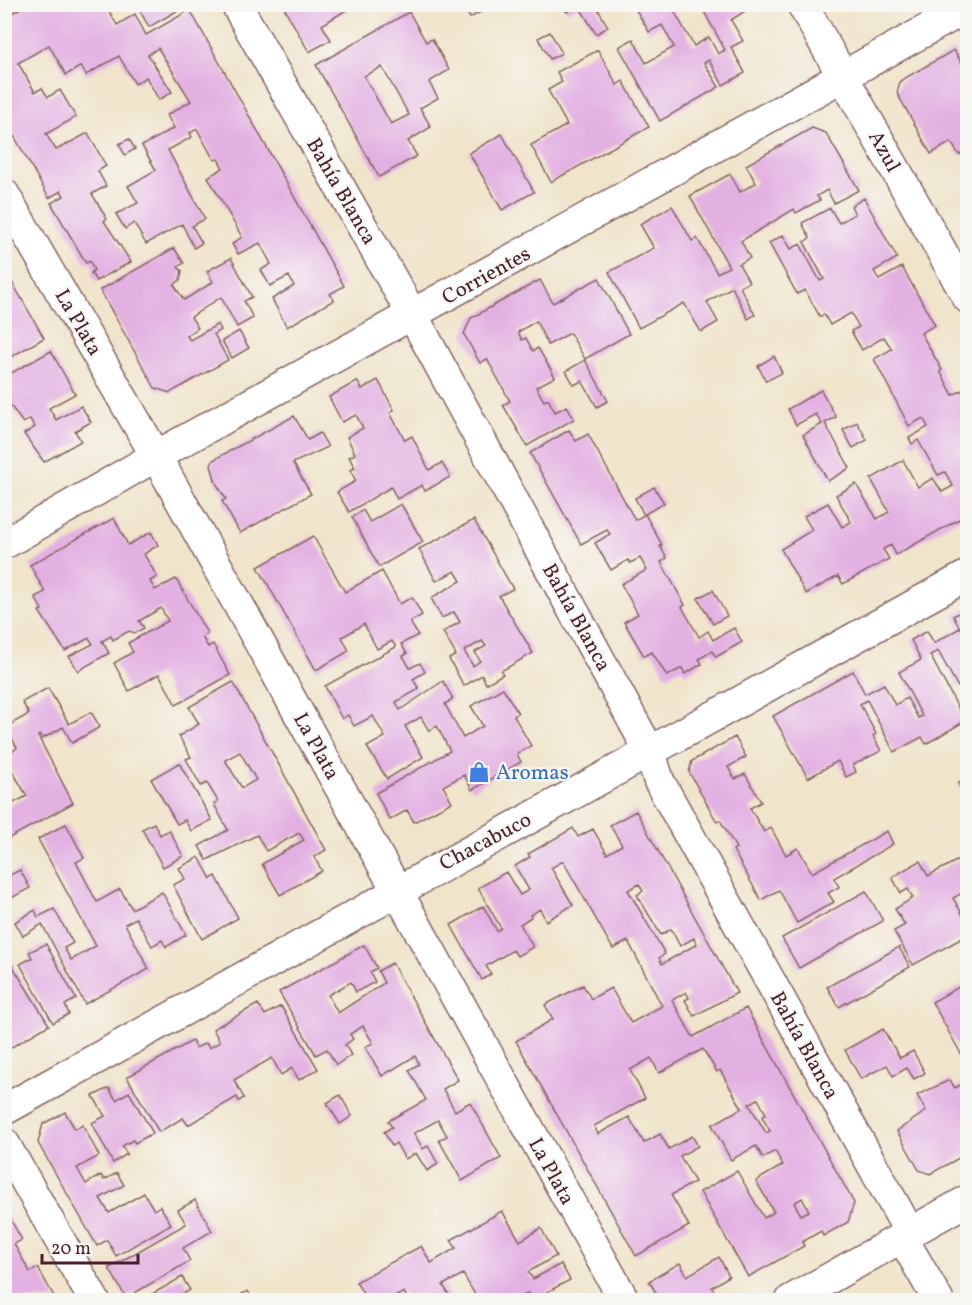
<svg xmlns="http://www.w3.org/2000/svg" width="972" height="1305" viewBox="0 0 972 1305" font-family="Vollkorn,serif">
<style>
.building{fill:#e3b0e2;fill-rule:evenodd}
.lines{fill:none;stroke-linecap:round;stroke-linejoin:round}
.street-casing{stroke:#846463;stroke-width:33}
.street{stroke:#fff;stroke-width:30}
.labels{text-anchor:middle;stroke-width:4.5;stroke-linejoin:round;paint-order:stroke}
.street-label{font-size:21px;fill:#4a1f2b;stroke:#f6f6f2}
.shop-label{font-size:21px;fill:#366cbe;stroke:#f6f6f2;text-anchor:start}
</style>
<rect width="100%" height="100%" fill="#f6f6f2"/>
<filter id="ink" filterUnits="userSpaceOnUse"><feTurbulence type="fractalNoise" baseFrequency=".0167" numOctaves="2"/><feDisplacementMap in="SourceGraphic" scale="12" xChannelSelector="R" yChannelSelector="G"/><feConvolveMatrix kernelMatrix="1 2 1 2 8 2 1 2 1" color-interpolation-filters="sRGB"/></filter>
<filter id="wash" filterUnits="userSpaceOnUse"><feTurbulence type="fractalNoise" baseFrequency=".008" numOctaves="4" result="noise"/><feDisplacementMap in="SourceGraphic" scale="24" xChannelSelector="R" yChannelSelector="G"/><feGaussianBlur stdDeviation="1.35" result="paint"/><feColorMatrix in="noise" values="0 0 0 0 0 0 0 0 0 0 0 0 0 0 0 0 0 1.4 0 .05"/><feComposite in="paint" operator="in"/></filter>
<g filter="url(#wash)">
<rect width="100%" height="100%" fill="#f0e4ca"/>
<g id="blocks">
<g class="building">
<path d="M28,4H105L117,25L135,14L146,35L190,10L344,286L330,294L334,300L287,327L272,299L294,286L289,276L270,286L261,270L271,264L260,243L238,254L232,244L242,237L208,177L223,168L218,159L214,160L197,129L190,133L192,137L168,150L205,219L192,226L202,243L194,248L182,224L146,244L134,223L125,229L116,214L138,203L128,186L156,170L142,146L174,128L167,115L191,101L158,48L148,55L172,92L159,100L146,77L135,84L119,56L86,75L81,66L66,75L49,45L18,63L35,92L42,88L48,97L60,90L76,117L46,134L56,150L88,133L106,166L98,171L106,186L92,194L107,219L104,221L131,262L96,281L91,273L94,270L90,261L86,263L51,203L64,196L61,191L49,198L4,118V17Z"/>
<path d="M136,4H189L149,27Z"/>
<path d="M282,4H356L322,25L331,40L309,52Z"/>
<path d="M462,4H495L470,18Z"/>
<path d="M562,4H595L608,27L596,34L579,6L567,12Z"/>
<path d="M641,4H670L694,46L709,37L718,54L725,50L700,4H756L731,20L743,41L731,47L745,73L723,85L709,60L704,63L719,87L660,121L619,47L633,39L646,63L674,47L662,25L649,32L635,8Z"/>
<path d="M409,12L426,42L432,39L449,70L429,82L438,98L420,108L431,127L408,141L417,156L379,177L316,65ZM382,67L409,115L391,124L364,76Z"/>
<path d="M550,32L562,53L550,59L538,38Z"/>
<path d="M598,50L617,85L623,81L649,127L551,182L531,145L567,125L548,90L562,82L557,72Z"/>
<path d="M954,50L968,73V150L959,155L951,142L931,154L897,93L900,81Z"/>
<path d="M812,128L826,133L859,190L834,203L827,190L817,196L820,200L796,213L794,209L741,241L750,258L739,264L749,282L740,287L755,315L748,319L732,287L707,302L718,322L701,332L684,303L639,328L609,272L654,248L640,224L672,206L692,241L697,238L717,273L729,267L690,196L730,174L740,192L756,183L746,165Z"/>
<path d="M502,134L534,192L502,210L469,153Z"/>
<path d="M129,139L135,149L125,155L119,144Z"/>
<path d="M864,198L897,258L874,271L879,280L902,267L935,325L921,333L942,370L940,371L953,395L968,387V514L896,555L891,545L883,549L889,559L843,584L838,576L806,594L781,549L812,530L804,516L828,503L842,527L851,522L836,495L856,484L877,519L889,512L871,479L903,460L918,487L933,478L942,492L953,486L945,472L938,475L918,440L912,444L909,438L928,427L923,418L909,426L874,359L892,349L884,337L862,350L851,331L859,327L851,313L830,325L824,314L820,317L805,290L797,294L769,243L783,235L791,249L800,244L820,281L824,279L804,242L810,238L802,223L830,208L839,223L855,214L851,206Z"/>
<path d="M174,248L184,263L178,267L182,271L180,280L174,285L184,300L213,282L207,271L231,258L252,297L244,301L253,318L237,327L221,297L191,317L198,328L187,336L190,340L218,324L221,330L214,334L228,360L170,393L155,388L100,290Z"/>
<path d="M4,268L44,338L4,361Z"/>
<path d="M599,278L629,334L585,359L570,333L548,345L536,321L518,332L522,340L526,338L533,351L538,348L555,377L536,387L544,401L548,399L555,412L567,406L574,419L527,446L503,405L510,401L487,359L480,363L464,334L471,318L540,280L553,303Z"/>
<path d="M239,331L249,348L232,358L222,341Z"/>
<path d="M51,351L75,394L49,408L56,420L81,406L91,422L75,431L81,441L44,462L24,434L35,427L30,419L23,423L8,402L4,405V377Z"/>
<path d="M774,356L782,373L766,381L758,366Z"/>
<path d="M585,360L608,401L597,407L582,381L574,385L566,371Z"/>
<path d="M378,380L394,410L390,413L405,440L412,436L429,470L442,463L450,477L425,491L422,485L397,499L391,487L349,512L337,492L356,481L350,470L355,468L349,457L355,454L347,437L363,428L356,415L342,422L329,397L357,381L362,389Z"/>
<path d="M821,390L836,417L825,423L850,468L828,481L803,435L822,424L816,414L796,425L788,409Z"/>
<path d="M294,416L308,440L320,433L328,447L293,463L311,494L240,533L222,501L226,499L216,483L211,465L213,460Z"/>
<path d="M857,422L867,440L853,448L843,430Z"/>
<path d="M569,430L576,441L588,434L635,520L644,515L635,498L654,487L664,503L645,514L662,545L660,546L667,558L661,562L685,605L682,607L699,637L708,631L713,640L734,628L742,642L716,657L712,651L699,659L702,664L685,674L682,668L667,676L652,652L644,656L624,622L638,614L621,584L647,570L640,558L630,563L628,560L611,570L595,543L610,534L607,530L581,544L530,453Z"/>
<path d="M401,504L423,542L379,567L352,517L363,510L370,522Z"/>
<path d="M114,518L128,545L151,532L158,545L144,554L157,577L150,581L155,590L176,579L207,633L202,637L208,647L213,644L230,675L176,705L159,674L129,691L114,663L133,652L128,643L168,621L161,608L139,621L144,628L135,633L129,631L113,640L111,636L102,641L109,653L78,671L69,656L93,644L89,638L65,651L39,611L42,610L35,597L45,592L30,565Z"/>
<path d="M474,520L513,589L499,596L533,653L501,671L503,674L486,684L482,675L464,686L449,659L456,655L443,632L460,622L454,612L442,618L431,598L461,581L455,571L436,581L419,549ZM482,641L486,646L475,652L480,661L473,666L464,651Z"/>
<path d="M313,536L345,592L382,571L400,604L412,597L422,615L410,622L418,635L401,644L407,654L403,656L410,668L420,663L425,672L413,679L419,689L396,702L400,710L443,681L453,699L445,704L463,738L483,726L471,706L503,688L518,713L514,716L531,746L517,754L521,762L472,790L464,775L443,786L452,802L414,822L407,810L390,820L376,793L450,751L437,726L429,731L421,717L405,726L423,757L387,779L367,747L385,737L373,716L354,726L348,715L342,719L325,686L396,647L392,641L377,649L364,624L342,637L349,651L316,670L258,567Z"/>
<path d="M713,590L727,616L713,624L698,598Z"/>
<path d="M968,608V682L958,687L938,651L930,655L965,721L926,744L922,737L894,752L867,700L860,704L876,734L873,736L881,751L853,765L856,772L846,777L838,761L808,778L773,716L853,671L865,694L884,684L895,705L907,698L918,718L922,716L899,672L921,660L911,640L927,631L934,643L960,628L953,616Z"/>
<path d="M233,682L326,850L314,857L322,871L280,895L262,864L304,840L299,833L266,851L257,835L207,860L199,846L228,830L214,804L218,801L207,783L201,786L186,759L191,757L179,736L199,724L189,707ZM240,752L256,780L242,788L225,760Z"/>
<path d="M48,688L69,724L91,712L100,727L72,743L63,727L42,739L40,735L38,736L73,803L4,841V808L27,796L4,757L17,748L6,727L29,714L22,702Z"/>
<path d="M735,737L746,757L728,767L735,779L745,774L761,802L750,808L764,832L771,828L786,855L798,848L812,873L887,831L893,844L834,878L839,887L828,893L834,902L797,923L779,890L761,900L733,850L736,848L720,820L717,822L689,772L692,761Z"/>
<path d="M179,763L212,820L191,831L185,820L177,824L151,779Z"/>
<path d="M968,778V801L958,783Z"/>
<path d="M636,811L737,993L694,1016L685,1000L689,998L686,992L672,1000L693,1037L746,1008L854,1203L848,1222L823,1236L821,1231L802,1242L804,1246L748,1277L700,1192L737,1171L764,1218L774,1212L756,1181L783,1165L775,1151L763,1158L756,1146L731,1160L712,1125L742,1108L720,1070L717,1072L703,1049L659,1073L651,1058L630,1070L645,1098L594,1126L598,1134L629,1117L644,1143L660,1134L669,1149L692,1136L698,1146L680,1156L695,1182L671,1195L689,1226L636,1256L516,1041L553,1019L545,1005L583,985L591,999L611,988L631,1023L662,1006L628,941L613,949L563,861L551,868L573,905L546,921L540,909L530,915L531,917L520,924L533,947L517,956L513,950L486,966L491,974L482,980L451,925L483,906L497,931L501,928L478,888L506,872L520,895L529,890L515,866L530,857L528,854L573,828L578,837L593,829L607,854L622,845L610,825ZM639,884L643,891L637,895L661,935L671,929L680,946L694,938L697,944L662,964L659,958L665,954L628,890ZM758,1099L766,1114L762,1117L770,1131L766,1133L749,1104ZM802,1198L809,1211L801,1215L794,1203Z"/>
<path d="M154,823L160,835L169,830L183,856L163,867L142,829Z"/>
<path d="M66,824L84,858L76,862L97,902L120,889L132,909L162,892L186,935L166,947L162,940L152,946L136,918L125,924L149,969L85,1004L42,924L23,936L15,922L35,910L38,917L54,909L73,943L64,948L71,960L96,946L38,839Z"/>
<path d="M199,857L211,879L216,876L238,918L202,939L173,885L185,879L179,868Z"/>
<path d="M962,858L968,867V890L953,898L968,924V935L913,965L894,931L905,925L895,909L913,898L908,889L901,893L892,877L920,861L928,876Z"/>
<path d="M20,870L30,888L4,902V878Z"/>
<path d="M866,891L883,921L799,968L782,938Z"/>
<path d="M46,944L76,999L65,1005L69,1014L53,1023L20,964L32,958L29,952Z"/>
<path d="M364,945L377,968L370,972L375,982L356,992L351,982L328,995L338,1013L384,983L378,971L392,963L458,1080L443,1089L455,1111L470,1102L501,1158L462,1181L439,1140L447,1136L438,1120L414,1133L423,1149L428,1146L438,1164L427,1171L416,1153L405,1159L396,1143L392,1146L384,1132L392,1127L388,1121L426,1100L409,1070L419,1064L415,1056L382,1076L365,1047L373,1043L363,1026L350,1034L353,1039L345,1045L351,1055L336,1065L327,1049L316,1055L279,992Z"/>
<path d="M899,947L910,967L839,1007L827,987Z"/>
<path d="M4,952L49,1025L5,1051V1027L10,1024L4,1017Z"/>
<path d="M968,982V1066L932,1002Z"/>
<path d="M258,1004L265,1015L281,1006L318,1069L299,1080L292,1068L281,1075L272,1058L234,1080L244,1098L239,1101L237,1097L188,1125L183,1118L159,1132L127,1077L192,1041L196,1048L206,1043L209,1048L220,1042L213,1029Z"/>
<path d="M883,1029L900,1058L913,1051L925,1073L914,1079L907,1068L893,1076L887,1065L861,1079L845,1050Z"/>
<path d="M950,1080L955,1088L968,1081V1153L930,1174L919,1170L897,1131L926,1111L917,1095Z"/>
<path d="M109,1088L116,1100L129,1092L153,1133L135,1143L133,1140L122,1146L127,1154L113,1163L92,1123L105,1116L93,1096Z"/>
<path d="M340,1095L352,1116L340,1124L327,1103Z"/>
<path d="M65,1112L75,1129L83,1125L99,1156L77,1168L86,1184L101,1175L104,1180L117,1173L124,1185L100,1198L109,1213L144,1193L154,1210L160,1206L171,1224L116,1256L107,1240L97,1246L38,1143L43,1124Z"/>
<path d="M195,1200L212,1231L183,1248L190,1261L126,1298L109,1268L186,1224L178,1210Z"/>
<path d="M4,1208L22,1240L14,1244L30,1272L38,1268L56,1300H4Z"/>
<path d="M502,1211L520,1241L541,1228L556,1256L528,1272L533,1279L561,1264L570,1280L532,1300L528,1293L515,1300H478L463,1274L443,1285L452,1300H408L404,1292L389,1300H367L356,1282L421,1246L431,1263L456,1248L451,1240Z"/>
<path d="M719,1257L729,1276L712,1287L716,1295L705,1300H660L649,1281L680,1263L687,1276Z"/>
<path d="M182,1277L190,1290L178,1297L180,1300H149L147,1297Z"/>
<path d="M248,1291L253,1300H231Z"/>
</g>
</g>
</g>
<g filter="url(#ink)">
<use href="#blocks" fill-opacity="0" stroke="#846463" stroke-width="1.5"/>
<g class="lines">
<defs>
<g id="street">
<path d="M236,4L413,316L650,752L659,781L910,1233"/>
<path d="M802,4L968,298"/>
<path d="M4,194L156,456L624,1300"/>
<path d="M4,544L156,456L968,7"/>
<path d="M4,1110C325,930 647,754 968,575"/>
<path d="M4,1143L94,1300"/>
<path d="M902,1237L938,1300"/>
<path d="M791,1300L968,1200"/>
</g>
</defs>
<use href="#street" class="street-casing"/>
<use href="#street" class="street"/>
</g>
</g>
<defs>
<symbol id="shop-bare" viewBox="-9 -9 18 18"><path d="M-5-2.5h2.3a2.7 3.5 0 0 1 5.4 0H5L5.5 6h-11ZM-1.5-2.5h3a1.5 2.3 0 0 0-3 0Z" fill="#3f7fe0" stroke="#f6f6f2" stroke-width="2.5" paint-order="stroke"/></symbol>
</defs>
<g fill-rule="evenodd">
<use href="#shop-bare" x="464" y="757" width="30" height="30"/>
</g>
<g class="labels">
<g class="street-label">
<text transform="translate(885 151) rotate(61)" y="7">Azul</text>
<text transform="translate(342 191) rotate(60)" y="7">Bahía Blanca</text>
<text transform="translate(486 275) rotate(-29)" y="7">Corrientes</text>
<text transform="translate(79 322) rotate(60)" y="7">La Plata</text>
<text transform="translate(577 617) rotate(61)" y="7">Bahía Blanca</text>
<text transform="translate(317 746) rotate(61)" y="7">La Plata</text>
<text transform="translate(485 841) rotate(-28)" y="7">Chacabuco</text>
<text transform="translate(805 1045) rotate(61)" y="7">Bahía Blanca</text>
<text transform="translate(552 1171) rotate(61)" y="7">La Plata</text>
</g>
<g class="shop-label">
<text x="496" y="779">Aromas</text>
</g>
</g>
<rect width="972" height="1305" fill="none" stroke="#f6f6f2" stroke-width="24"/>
<path d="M42 1254v9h96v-9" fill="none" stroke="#4a1f2b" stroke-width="3"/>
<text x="51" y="1254" font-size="18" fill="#4a1f2b" stroke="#f6f6f2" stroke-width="4.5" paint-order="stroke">20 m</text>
</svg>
